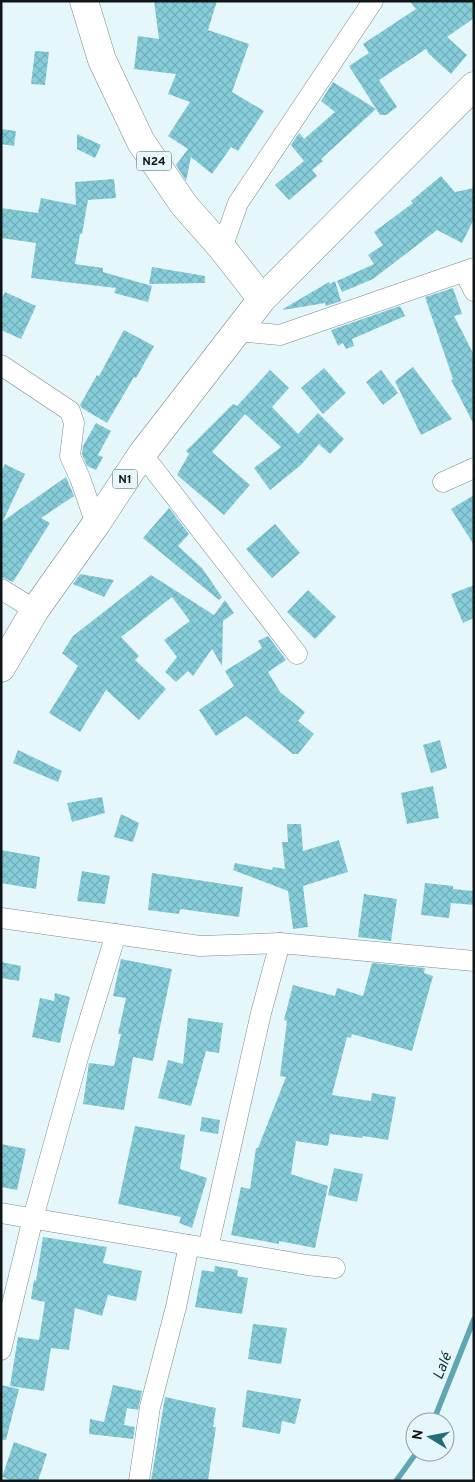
<svg xmlns="http://www.w3.org/2000/svg" width="475" height="1482" viewBox="0 0 475 1482" font-family="Overpass,sans-serif">
<style>
.lines{fill:none;stroke-linecap:round;stroke-linejoin:round}
.stream{stroke:#5fa5b3;stroke-width:5.5}
.building{fill:url(#building-cross-hatch)}
.street-casing{stroke:#7b8a8d;stroke-width:21}
.primary-casing{stroke:#7b8a8d;stroke-width:29}
.highway-casing{stroke:#7b8a8d;stroke-width:29}
.street{stroke:#fff;stroke-width:20}
.primary{stroke:#fff;stroke-width:28}
.highway{stroke:#fff;stroke-width:28}
.labels{text-anchor:middle;stroke-width:4.5;stroke-linejoin:round;paint-order:stroke}
.shield{fill:#e6f7fb;stroke:#505a5b;stroke-width:1}
.shield-label{font-size:12px;font-weight:bold;fill:#101617}
.water-label{font-size:15px;font-style:italic;fill:#12353b;stroke:#e6f7fb}
</style>
<defs>
<pattern id="building-cross-hatch" width="8" height="8" patternUnits="userSpaceOnUse" patternTransform="scale(1.25)"><rect width="8" height="8" fill="#86cdda"/><path d="M0 0l8 8M0 8l8-8" fill="none" stroke="#73afba"/></pattern>
</defs>
<rect width="100%" height="100%" fill="#e6f7fb"/>
<g class="lines">
<g class="stream">
<path d="M433,1422L474,1319"/>
<path d="M396,1481L417,1452"/>
</g>
</g>
<g class="building">
<path d="M154,1H217L208,30L249,44L232,92L264,111L238,151L231,147L212,174L191,157L186,181L176,165L188,149L168,136L190,102L168,94L176,74L134,69L138,36L159,39Z"/>
<path d="M409,1H474V18L447,37L467,55L451,74L429,54L426,49L379,80L397,107L386,115H380L349,66L369,53L363,44L416,9Z"/>
<path d="M35,51L49,52L45,85L31,84Z"/>
<path d="M333,82L376,109L321,159L323,161L312,170L317,176L289,200L275,185L304,161L308,166L291,145L299,133L304,139L335,112L321,101Z"/>
<path d="M1,129L16,131L14,146L1,144Z"/>
<path d="M77,134L101,145L95,158L77,149Z"/>
<path d="M441,176L455,192L474,188V219L462,243L437,230L373,279L342,292L337,281L374,264L368,255L383,245L374,232L413,203L411,201Z"/>
<path d="M114,179L116,198L88,200L82,234H80L75,264L103,268V272L152,286L148,302L114,293L116,288L31,278L36,243L1,238V208L38,213L41,198L76,205L75,182Z"/>
<path d="M152,267L205,276V283L149,284Z"/>
<path d="M335,281L341,301L326,306L325,303L283,310V309L329,282L330,284Z"/>
<path d="M453,288L462,314L454,316L474,355V425L451,380L453,379L425,297Z"/>
<path d="M5,292L36,306L21,339L1,330V300Z"/>
<path d="M400,306L405,316L352,339L354,346L346,349L343,343L338,346L331,330Z"/>
<path d="M124,330L154,346L136,378L134,377L107,423L82,408L80,405L97,375L99,376Z"/>
<path d="M413,367L452,419L421,435L395,381Z"/>
<path d="M324,368L346,393L323,414L301,388Z"/>
<path d="M270,370L289,388L272,407L298,434L318,413L344,439L330,454L319,444L301,465L270,490L254,468L281,447L245,414L212,452L250,485L224,515L177,475L189,454L186,451L233,404L237,406Z"/>
<path d="M381,370L398,393L383,405L366,382Z"/>
<path d="M96,423L111,431L98,455L103,457L96,470L87,466L82,454L83,446Z"/>
<path d="M5,464L25,474L3,521L66,477L74,496L41,518L50,523L13,582L1,577V472Z"/>
<path d="M474,495V545L451,509Z"/>
<path d="M169,508L189,534L178,546L202,568L222,597L219,600L143,538Z"/>
<path d="M275,524L300,553L272,578L246,549Z"/>
<path d="M80,574L114,580L104,597L73,584Z"/>
<path d="M151,575L214,615L225,600L234,613L223,621L222,666L212,649L193,676L188,671L176,682L165,672L177,657L164,640L190,621L172,597L121,637L139,656L135,660L166,689L139,720L106,690L80,732L49,713L78,666L62,653L73,636Z"/>
<path d="M474,585V618L463,623L451,594Z"/>
<path d="M308,590L336,617L315,639L287,612Z"/>
<path d="M268,636L286,660L268,672L280,692L305,712L298,721L314,734L298,754H293L246,716L216,736L199,710L234,686L225,671L262,648L258,641Z"/>
<path d="M440,740L447,768L431,773L423,745Z"/>
<path d="M18,750L62,771L58,782L13,763Z"/>
<path d="M433,786L439,818L407,824L401,793Z"/>
<path d="M102,797L105,813L72,822L67,803Z"/>
<path d="M121,814L139,823L133,842L114,837Z"/>
<path d="M287,824H301L303,851L339,840L348,872L303,886L308,927L293,929L288,891L233,870L235,863L272,870L273,867L285,869L282,842H288Z"/>
<path d="M1,850L40,857L36,889L1,883Z"/>
<path d="M82,871L110,876L105,904L77,901Z"/>
<path d="M152,873L243,887L239,917L180,909L179,914L148,910Z"/>
<path d="M425,883L453,886V889L474,891V905L451,903L449,918L421,915Z"/>
<path d="M364,894L397,899L391,941L358,937Z"/>
<path d="M121,959L172,969L153,1061L133,1057L124,1110L83,1104L89,1063L114,1066L121,1034H118L126,998L113,996Z"/>
<path d="M1,962L21,966L19,981L1,978Z"/>
<path d="M372,963L425,968L424,973L433,976L412,1051L352,1034L351,1038L347,1037L332,1095L371,1101L372,1093L396,1097L388,1140L363,1136L362,1138L330,1134L328,1146L296,1141L291,1174L328,1186L315,1248L279,1241V1244L231,1235L241,1187L250,1189L256,1148H258L286,1077L280,1076L287,1021L284,1020L293,985L335,996L337,988L363,996Z"/>
<path d="M55,993L70,997L60,1043L32,1037L40,998L54,1001Z"/>
<path d="M188,1018L223,1023L219,1053L206,1051L191,1106L158,1098L168,1060L183,1064Z"/>
<path d="M202,1117L220,1120L218,1134L200,1131Z"/>
<path d="M135,1126L185,1135L180,1169L207,1178L192,1228L179,1223L181,1217L118,1204Z"/>
<path d="M1,1144L26,1149L17,1190L1,1187Z"/>
<path d="M334,1168L363,1174L357,1202L328,1195Z"/>
<path d="M43,1237L107,1247L103,1263L142,1271L136,1301L108,1295L102,1316L75,1308L69,1350L51,1348L44,1391L10,1386L18,1337L39,1340L45,1302L31,1299L34,1280L36,1281Z"/>
<path d="M215,1266L238,1270L237,1276L248,1278L242,1314L195,1307L202,1270L214,1272Z"/>
<path d="M253,1324L287,1328L281,1364L248,1359Z"/>
<path d="M1,1385L19,1389L6,1440H1Z"/>
<path d="M113,1385L142,1391L138,1410L127,1408L124,1425L135,1427L133,1439L89,1434L90,1419L104,1422Z"/>
<path d="M247,1390L301,1399L295,1424L282,1421L280,1434L242,1427Z"/>
<path d="M165,1397L216,1408L213,1427H216L208,1481H151Z"/>
<path d="M14,1442L47,1454L38,1481H13L2,1477Z"/>
</g>
<g class="lines">
<defs>
<g id="street">
<path d="M222,248L238,203L373,1"/>
<path d="M465,273L474,291"/>
<path d="M236,331L280,335L474,268"/>
<path d="M1,365L70,411L74,423L70,456L80,478L96,524"/>
<path d="M142,454L297,654"/>
<path d="M443,482L474,468"/>
<path d="M1,589L35,610"/>
<path d="M1,918L200,946L280,943L474,961"/>
<path d="M1,1213L307,1265L335,1268"/>
<path d="M208,1248L261,1013L280,943"/>
<path d="M1,1350L33,1218L81,1047L116,934"/>
<path d="M139,1481L150,1407L176,1307L189,1245"/>
</g>
<path id="primary" d="M84,1L102,60L141,142L184,205L222,248L262,299"/>
<path id="highway" d="M1,668L35,610L96,524L142,454L262,299L474,86"/>
</defs>
<use href="#street" class="street-casing"/>
<use href="#primary" class="primary-casing"/>
<use href="#highway" class="highway-casing"/>
<use href="#street" class="street"/>
<use href="#primary" class="primary"/>
<use href="#highway" class="highway"/>
</g>
<g class="labels">
<g class="shield">
<rect x="136.5" y="151.5" width="35" height="19" rx="4"/>
<rect x="112.5" y="469.5" width="25" height="19" rx="4"/>
</g>
<g class="shield-label">
<text x="154" y="165">N24</text>
<text x="125" y="483">N1</text>
</g>
<g class="water-label">
<text transform="translate(442 1366) rotate(-68)" y="5">Lalé</text>
</g>
</g>
<rect width="475" height="1482" fill="none" stroke="#101617" stroke-width="5"/>
<g transform="translate(430 1437) rotate(280)"><circle r="24" fill="#e6f7fb" stroke="#909da0"/>
<path d="M0-4L9 19L0 12L-9 19Z" fill="#246c78"/>
<text y="-8" font-size="14" font-weight="bold" text-anchor="middle" fill="#101617">N</text>
</g>
</svg>
